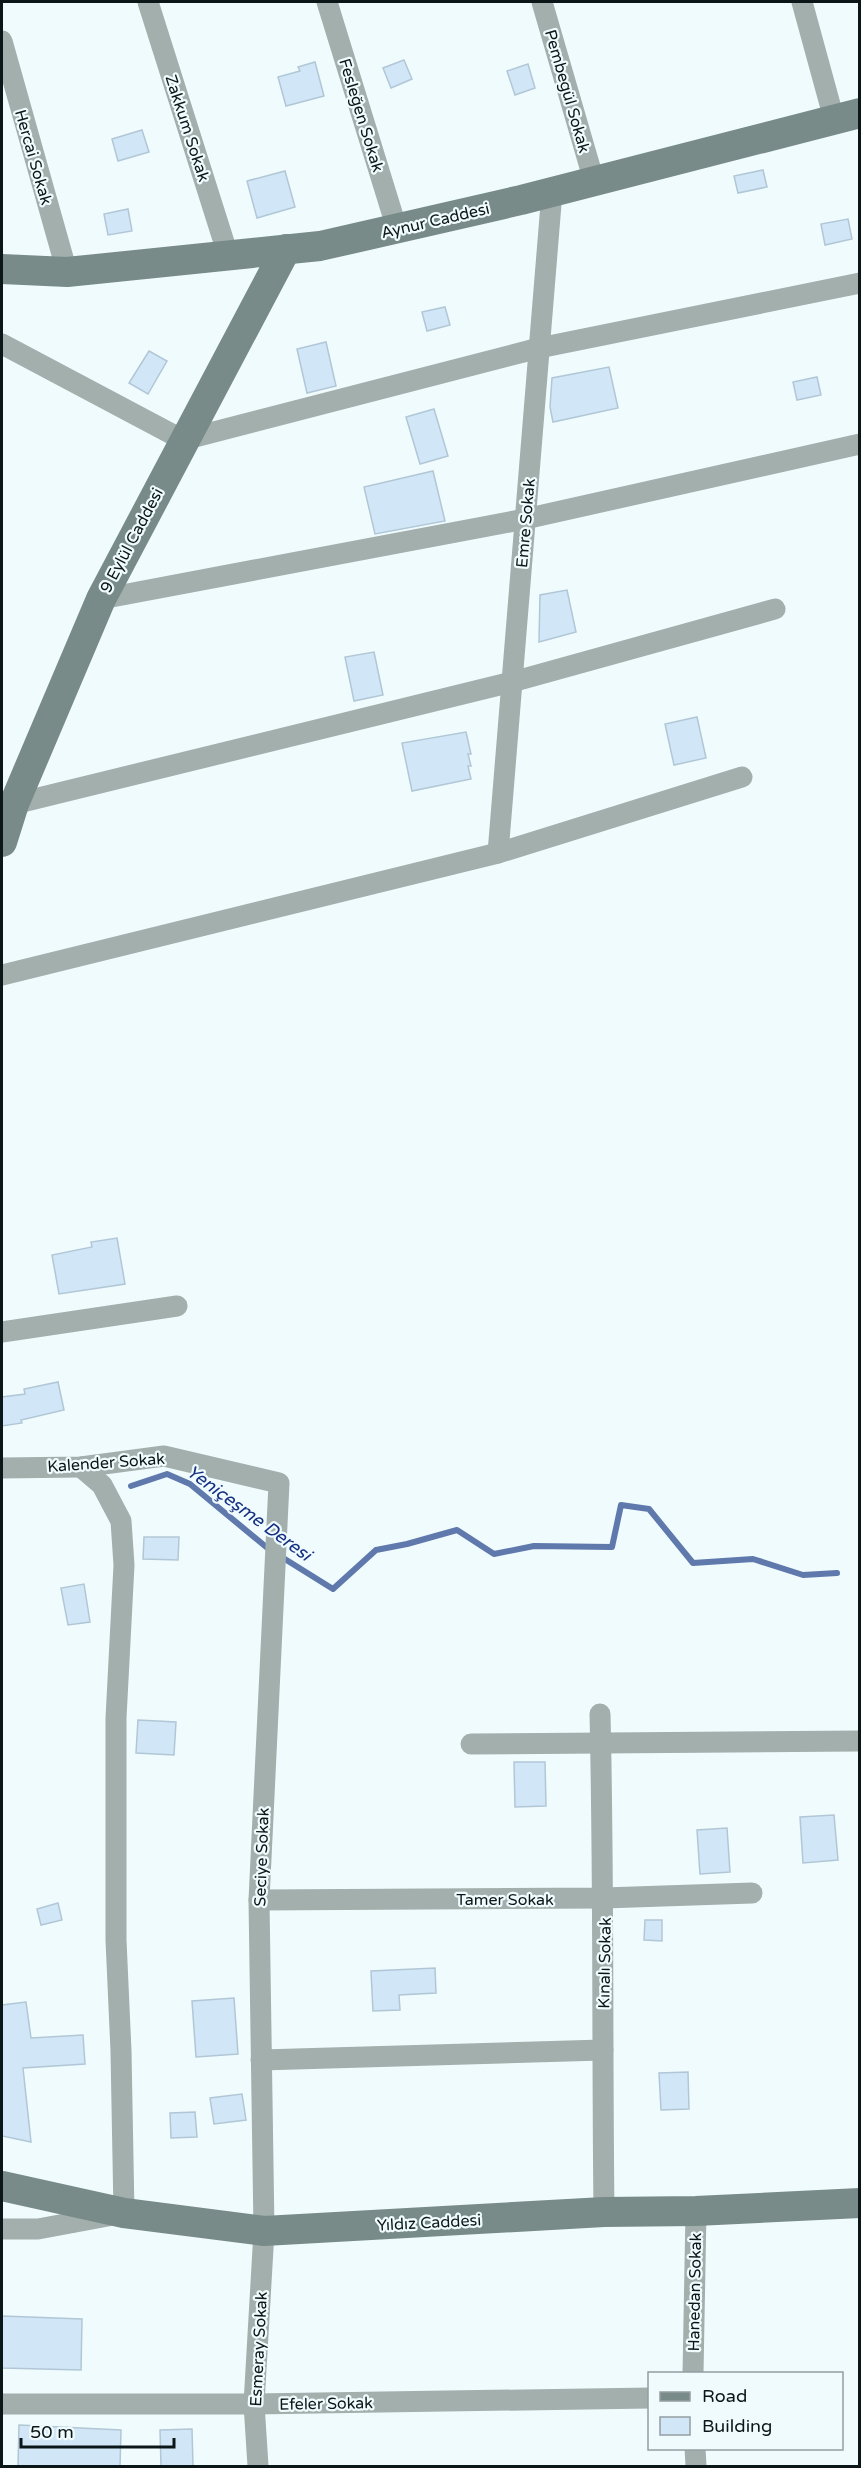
<svg xmlns="http://www.w3.org/2000/svg" width="861" height="2468" viewBox="0 0 861 2468" font-family="'Varela Round',sans-serif">
<style>
.lines{fill:none;stroke-linecap:round;stroke-linejoin:round}
.stream{stroke:#5f79ac;stroke-width:6}
.building{fill:#d1e7f7;stroke:#b1c7d6;stroke-width:1.5}
.street{stroke:#a2afac;stroke-width:21}
.secondary{stroke:#788b88;stroke-width:30}
.labels{text-anchor:middle;stroke-width:4.5;stroke-linejoin:round;paint-order:stroke}
.street-label{font-size:16px;fill:#0b1618;stroke:#f0fbfe}
.water-label{font-size:18px;font-style:italic;fill:#153082;stroke:#f0fbfe}
</style>
<rect width="100%" height="100%" fill="#f0fbfe"/>
<g class="lines">
<g class="stream">
<path d="M131,1486L167,1474L190,1484L271,1551"/>
<path d="M280,1556L333,1589L376,1550L407,1544L457,1530L494,1554L534,1546L612,1547L621,1505L649,1509L693,1563L753,1559L803,1575L837,1573"/>
</g>
</g>
<g class="building">
<path d="M404,60L412,79L391,88L383,68Z"/>
<path d="M315,62L324,96L286,106L278,77L300,71L298,67Z"/>
<path d="M528,64L535,88L515,95L507,71Z"/>
<path d="M142,130L149,152L118,161L112,139Z"/>
<path d="M763,170L767,187L738,193L734,176Z"/>
<path d="M285,171L295,207L257,218L247,181Z"/>
<path d="M128,209L132,231L108,235L104,214Z"/>
<path d="M848,219L852,239L825,245L821,224Z"/>
<path d="M445,307L450,325L427,331L422,312Z"/>
<path d="M326,342L336,386L307,393L297,349Z"/>
<path d="M149,351L167,361L148,394L129,383Z"/>
<path d="M609,367L618,408L553,422L550,407L552,378Z"/>
<path d="M817,377L821,395L797,400L793,382Z"/>
<path d="M434,409L448,456L420,464L406,417Z"/>
<path d="M433,471L445,521L375,534L364,487Z"/>
<path d="M567,590L576,632L539,642L540,595Z"/>
<path d="M374,652L383,695L354,701L345,657Z"/>
<path d="M697,717L706,758L674,765L665,724Z"/>
<path d="M466,732L471,754H468L471,766H468L471,779L412,791L402,743Z"/>
<path d="M117,1238L125,1284L59,1294L52,1255L92,1247L91,1242Z"/>
<path d="M58,1382L64,1410L21,1420L22,1423L2,1426V1397L25,1394L24,1389Z"/>
<path d="M144,1537H179L178,1560L143,1559Z"/>
<path d="M84,1584L90,1622L68,1625L61,1588Z"/>
<path d="M138,1720L176,1722L174,1755L136,1753Z"/>
<path d="M514,1762H545L546,1806L515,1807Z"/>
<path d="M834,1815L838,1860L803,1863L800,1817Z"/>
<path d="M727,1828L730,1872L700,1874L697,1830Z"/>
<path d="M58,1903L62,1920L41,1925L37,1909Z"/>
<path d="M645,1920H662V1941L644,1940Z"/>
<path d="M435,1968L436,1993L399,1995L400,2010L373,2011L371,1971Z"/>
<path d="M234,1998L238,2054L196,2057L192,2001Z"/>
<path d="M26,2002L31,2038L83,2035L85,2064L23,2068L31,2142L2,2136V2005Z"/>
<path d="M688,2072L689,2109L661,2110L659,2073Z"/>
<path d="M242,2094L246,2120L214,2124L210,2098Z"/>
<path d="M195,2112L197,2137L171,2138L170,2113Z"/>
<path d="M2,2316L82,2319L81,2370L2,2368Z"/>
<path d="M19,2425L121,2430L120,2466H18Z"/>
<path d="M192,2429L193,2466H161L160,2430Z"/>
</g>
<g class="lines">
<g class="street">
<path d="M148,2L228,255"/>
<path d="M327,2L397,229"/>
<path d="M542,2L594,181"/>
<path d="M802,2L834,119"/>
<path d="M2,41L67,272"/>
<path d="M2,344L183,440L539,348L860,283"/>
<path d="M101,599L525,519L860,444"/>
<path d="M14,804L512,682L775,609"/>
<path d="M498,853L552,192"/>
<path d="M2,975L498,853L742,777"/>
<path d="M2,1332L177,1306"/>
<path d="M2,1468L81,1467L164,1456L279,1483L259,1900L264,2231L254,2404L258,2466"/>
<path d="M600,1714C604,1880 602,2046 604,2212"/>
<path d="M471,1744L860,1741"/>
<path d="M259,1900L604,1898L752,1893"/>
<path d="M261,2060L603,2050"/>
<path d="M2,2229H38L124,2213L121,2051L116,1940V1718L124,1565L121,1521L102,1485L81,1467"/>
<path d="M693,2374L696,2211"/>
<path d="M2,2404H254L650,2398"/>
<path d="M695,2448L696,2466"/>
</g>
<g class="secondary">
<path d="M2,269L67,272L320,246L521,200L860,113"/>
<path d="M2,842L14,804L101,599L286,249"/>
<path d="M2,2186L124,2213L264,2231L604,2212L696,2211L860,2203"/>
</g>
</g>
<g class="labels">
<g class="street-label">
<text transform="translate(568 91) rotate(74)" y="6">Pembegül Sokak</text>
<text transform="translate(362 115) rotate(73)" y="6">Fesleğen Sokak</text>
<text transform="translate(188 128) rotate(72)" y="6">Zakkum Sokak</text>
<text transform="translate(34 157) rotate(74)" y="6">Hercai Sokak</text>
<text transform="translate(435 220) rotate(-13)" y="6">Aynur Caddesi</text>
<text transform="translate(525 523) rotate(-85)" y="6">Emre Sokak</text>
<text transform="translate(131 540) rotate(-62)" y="6">9 Eylül Caddesi</text>
<text transform="translate(106 1462) rotate(-4)" y="6">Kalender Sokak</text>
<text transform="translate(261 1857) rotate(-88)" y="6">Seciye Sokak</text>
<text x="505" y="1905">Tamer Sokak</text>
<text transform="translate(604 1963) rotate(-89)" y="6">Kınalı Sokak</text>
<text transform="translate(429 2222) rotate(-3)" y="6">Yıldız Caddesi</text>
<text transform="translate(694 2292) rotate(-89)" y="6">Hanedan Sokak</text>
<text transform="translate(258 2349) rotate(-87)" y="6">Esmeray Sokak</text>
<text transform="translate(326 2403) rotate(-1)" y="6">Efeler Sokak</text>
</g>
<g class="water-label">
<text transform="translate(249 1513) rotate(36)" y="6">Yeniçeşme Deresi</text>
</g>
</g>
<rect width="861" height="2468" fill="none" stroke="#0b1618" stroke-width="6"/>
<rect x="648" y="2372" width="195" height="78" fill="#f0fbfe" stroke="#949fa2" stroke-width="1.5"/>
<rect x="660" y="2392" width="30" height="9" fill="#788b88" stroke="#949fa2" stroke-width="1.5"/>
<text x="702" y="2402" font-size="18" fill="#0b1618">Road</text>
<rect x="660" y="2417" width="30" height="18" fill="#d1e7f7" stroke="#949fa2" stroke-width="1.5"/>
<text x="702" y="2432" font-size="18" fill="#0b1618">Building</text>
<path d="M21 2438v9h153v-9" fill="none" stroke="#0b1618" stroke-width="3"/>
<text x="30" y="2438" font-size="18" fill="#0b1618" stroke="#f0fbfe" stroke-width="4.5" paint-order="stroke">50 m</text>
</svg>
